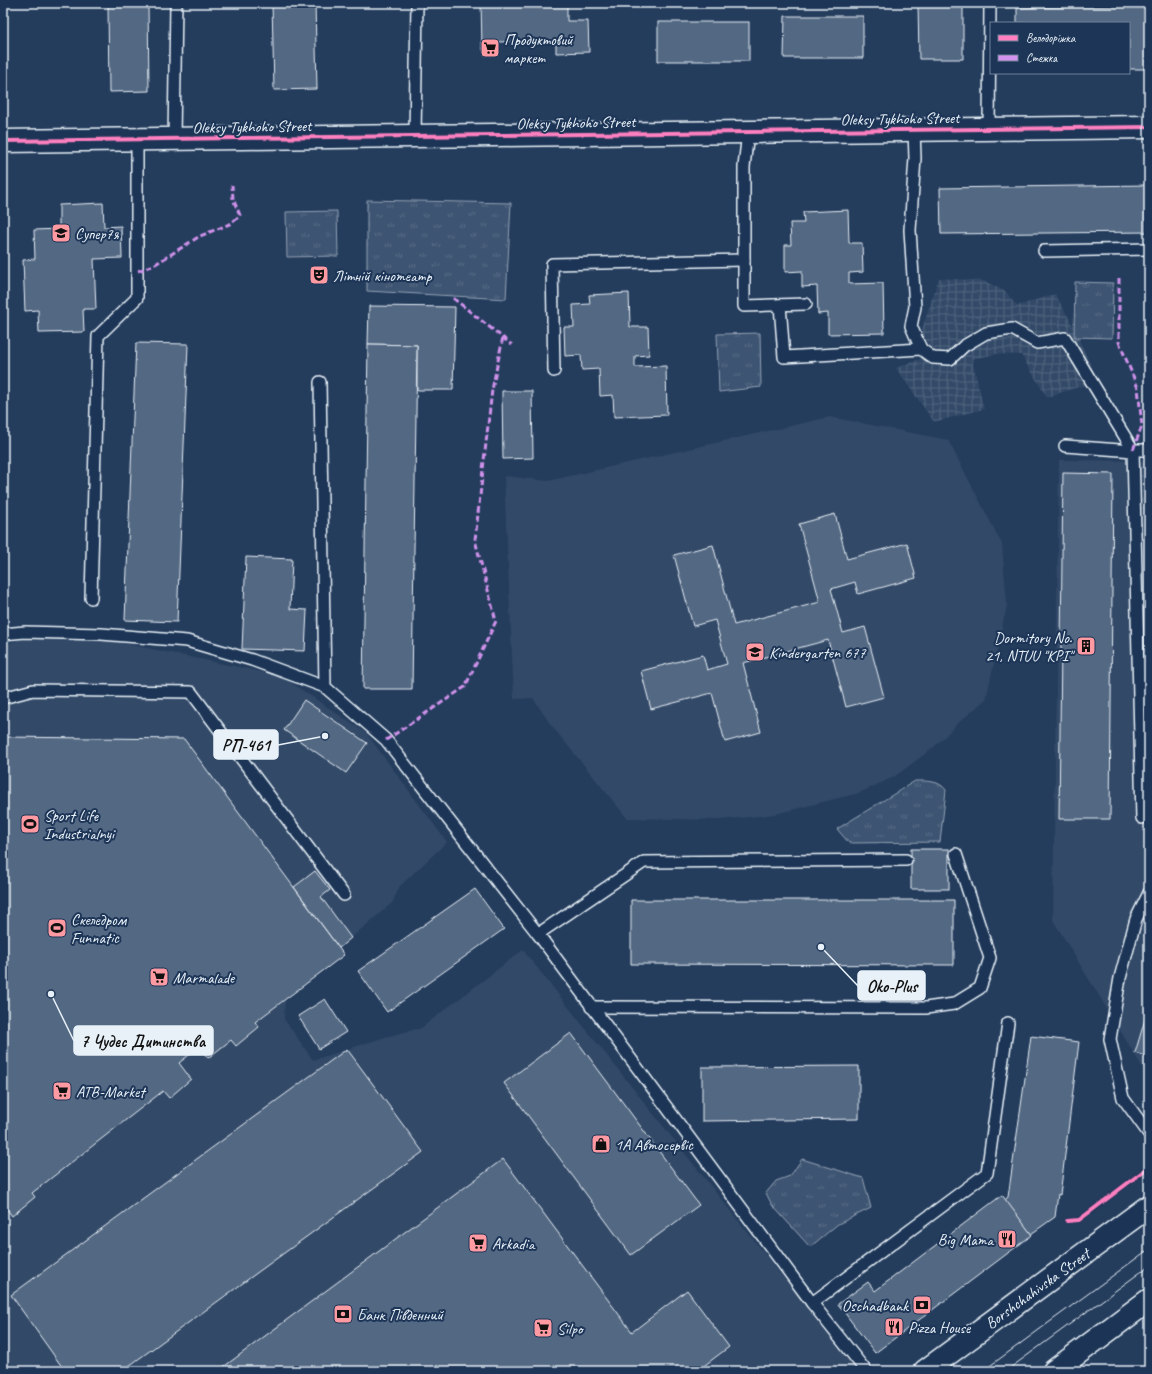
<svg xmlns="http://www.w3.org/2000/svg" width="1152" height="1374" viewBox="0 0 1152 1374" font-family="Caveat,sans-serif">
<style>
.built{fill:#334a68}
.industrial{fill:url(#industrial-grid)}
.park{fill:url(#park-tufts);stroke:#93a2b5}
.building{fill:#536782;stroke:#e8f1f8}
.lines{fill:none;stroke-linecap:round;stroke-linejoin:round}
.lane-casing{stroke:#e8f1f8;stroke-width:14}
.secondary-casing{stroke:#e8f1f8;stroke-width:25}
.primary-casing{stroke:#e8f1f8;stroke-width:25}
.lane{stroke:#1d3557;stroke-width:11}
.secondary{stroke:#1d3557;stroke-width:22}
.primary{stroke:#1d3557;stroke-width:22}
.tram{stroke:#e8f1f8;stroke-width:1}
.quiet{stroke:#d193ec;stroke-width:3;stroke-dasharray:6 3;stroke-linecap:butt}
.cycleway-casing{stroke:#1d3557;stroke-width:6}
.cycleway{stroke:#ff80c0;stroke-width:4}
.labels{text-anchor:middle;stroke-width:4;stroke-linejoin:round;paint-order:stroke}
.poi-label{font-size:16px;fill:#e8f1f8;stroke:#1d3557;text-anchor:start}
.street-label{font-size:16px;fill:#e8f1f8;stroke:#1d3557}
.leader{fill:none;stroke:#e8f1f8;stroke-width:1.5}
.callout-dot{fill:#e8f1f8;stroke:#1d3557;stroke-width:1.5}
.callout{fill:#e8f1f8;stroke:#e8f1f8;stroke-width:1.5}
.callout-label{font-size:17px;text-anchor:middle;font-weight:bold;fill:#111}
</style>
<defs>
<pattern id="industrial-grid" width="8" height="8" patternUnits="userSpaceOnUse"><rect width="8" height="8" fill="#334a68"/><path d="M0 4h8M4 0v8" fill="none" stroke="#51657e"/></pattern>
<pattern id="park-tufts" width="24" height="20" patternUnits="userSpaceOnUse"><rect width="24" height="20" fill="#3e5472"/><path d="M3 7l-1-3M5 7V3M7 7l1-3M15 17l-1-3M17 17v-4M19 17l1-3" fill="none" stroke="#5a6d87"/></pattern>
</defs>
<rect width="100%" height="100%" fill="#253d5d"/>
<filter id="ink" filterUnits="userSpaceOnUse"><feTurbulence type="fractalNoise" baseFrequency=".025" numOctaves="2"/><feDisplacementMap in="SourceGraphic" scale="8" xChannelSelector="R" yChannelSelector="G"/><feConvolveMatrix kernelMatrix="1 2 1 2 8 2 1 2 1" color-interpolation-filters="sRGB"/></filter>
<g filter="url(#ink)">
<g class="built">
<path d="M830,417L948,440L1002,544L1007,605L986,699L957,724L933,748L894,777L859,793L775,814L720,820L627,818L551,725L533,698L514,699L504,476L548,481Z"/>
<path d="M1059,460L1149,461V1078L1053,920Z"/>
<path d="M19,639H103L281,676L366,733L447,842L400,886L392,903L339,948L344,955L285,1000L284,1019L313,1060L389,1036L421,1028L523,950L858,1371H3V646Z"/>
</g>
<g class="industrial">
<path d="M939,278L984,281L1005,291L1017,306L1055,294L1070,320L1097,379L1085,385L1047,397L1021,355L997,354L972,359L984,409L934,422L896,368L926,357L922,329Z"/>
<path d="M1138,465H1149V530L1139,534Z"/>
</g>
<g class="park">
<path d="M367,200L511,203L506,299L367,291Z"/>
<path d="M337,211L338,256L287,257L286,212Z"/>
<path d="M1075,282L1113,283L1112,338L1074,337Z"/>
<path d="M760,333L761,387L719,392L717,334Z"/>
<path d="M915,781C926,781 939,780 946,790L940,842L849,843L837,829Z"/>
<path d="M802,1159L863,1178L871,1208L838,1224L810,1247L772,1205L766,1193L776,1181L790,1176Z"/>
</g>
<g class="building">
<path d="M108,3H148L149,91L109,92Z"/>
<path d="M272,3H315L317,89L274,90Z"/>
<path d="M481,3H567V21H588L589,52L556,53V40L498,42L497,50L493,55H485L482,47Z"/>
<path d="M918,3H963V59H919Z"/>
<path d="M1149,5V69H1129V23H1017V8Z"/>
<path d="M785,16H863V58H784Z"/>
<rect x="658" y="22" width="91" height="39"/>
<path d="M1149,185V232L941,234L940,188Z"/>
<path d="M103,203L104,227L121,226L122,258L94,259L96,309H83L84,332L39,333L38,310L25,311L23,260L35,259L34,230L59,229V205Z"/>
<path d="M848,210L849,243H862L863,272L849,273V284L883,283L884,333L828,334V313L818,314L817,286L802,287V271L785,272V245H791L790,223H804L803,212Z"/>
<path d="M629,293L630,327H648L649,355L635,356V367L666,366L667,415L614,417L613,395L600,396L599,369L582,370L581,355L565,356L564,327H574L573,305L590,304L589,295Z"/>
<path d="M369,306L455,307L453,390H417V345L368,344Z"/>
<path d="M136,343L188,344L177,622L125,620Z"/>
<path d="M368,344L417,345L412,689H363Z"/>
<path d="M502,391H532L533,458L503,459Z"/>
<path d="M1063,473L1113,474L1110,819H1059Z"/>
<path d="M835,514L847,559L907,543L916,578L858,594L855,582L831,589L843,633L865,627L884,697L846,707L828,640L743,663L761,732L725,742L712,693L651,709L641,671L703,655L707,670L727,664L715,620L693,626L674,555L713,545L734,625L820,602L799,524Z"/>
<path d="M246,557L292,559L290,609L307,610L305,651L242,649Z"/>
<path d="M304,700L367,743L346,773L284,730Z"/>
<path d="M3,737L184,739L344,955L255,1022L259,1027L236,1046L231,1040L208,1058L199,1047L179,1063L191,1079L169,1098L163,1091L32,1193L35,1197L12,1216L3,1204Z"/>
<rect x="911" y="849" width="38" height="40"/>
<path d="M315,871L330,890L321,897L351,938L339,948L294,887Z"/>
<path d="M475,889L504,929L387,1012L358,971Z"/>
<path d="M631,900H954V965L631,964Z"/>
<path d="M325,999L346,1032L319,1049L298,1016Z"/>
<path d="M1149,1006V1057L1135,1053Z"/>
<path d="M571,1033L699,1205L631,1255L504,1083Z"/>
<path d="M1031,1036L1079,1042L1060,1195L1058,1194L1055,1217L1031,1234L1005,1200L1008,1197Z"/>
<path d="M347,1049L423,1152L122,1371H65L11,1295Z"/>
<path d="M859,1066V1119L702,1121V1067Z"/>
<path d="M503,1159L632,1332L687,1290L729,1347L697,1371H218Z"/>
<path d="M1002,1195L1032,1235L875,1353L838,1304L868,1282L875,1291Z"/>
</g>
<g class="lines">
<defs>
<g id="lane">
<path d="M989,129L990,3"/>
<path d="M914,130L915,158L910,230L915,307L911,326L921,349L933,358L950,359L964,346L986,333L1012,329L1037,343L1065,338L1133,450"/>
<path d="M748,132L744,167V306L806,304"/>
<path d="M415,136L417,3"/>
<path d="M174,139L176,3"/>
<path d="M1044,251L1149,249"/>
<path d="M780,305L784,357L921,349"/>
<path d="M554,371L552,264L744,260"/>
<path d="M320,382L325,687L386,740L538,934L812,1303L866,1371"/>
<path d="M1065,446L1134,451"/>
<path d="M91,598L98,336L137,298V139"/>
<path d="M3,634L25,632L101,634L187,641L252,660L325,687"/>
<path d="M3,698L33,690L191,692L344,895"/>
<path d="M1142,818L1133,450H1149"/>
<path d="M1149,893L1136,919L1120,978L1110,1039L1123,1098L1149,1134"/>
<path d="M538,934L644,862L906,860"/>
<path d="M591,1007L926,1008L954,1004L980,988L990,958L956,854"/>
<path d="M812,1303L987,1173L1008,1023"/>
</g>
<path id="secondary" d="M3,141L1149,127"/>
<g id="primary">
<path d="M925,1371L1149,1206"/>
<path d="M1054,1371L1149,1300"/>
</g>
</defs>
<use href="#lane" class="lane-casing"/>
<use href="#secondary" class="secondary-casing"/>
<use href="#primary" class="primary-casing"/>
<use href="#lane" class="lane"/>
<use href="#secondary" class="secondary"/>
<use href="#primary" class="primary"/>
<g class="tram">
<path d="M983,1371L1149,1249"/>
<path d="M1006,1371L1149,1266"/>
</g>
<g class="quiet">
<path d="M138,271L154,265L200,236L232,223L240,215L233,199L232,185"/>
<path d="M1119,278V342L1138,388L1142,426L1133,450"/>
<path d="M453,298L512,345"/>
<path d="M386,740L465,687L496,621L475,540L492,390L503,337"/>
</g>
<defs>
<g id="cycleway">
<path d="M3,141L1149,127"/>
<path d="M1067,1221L1079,1220L1149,1167"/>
</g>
</defs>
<use href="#cycleway" class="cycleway-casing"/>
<use href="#cycleway" class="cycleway"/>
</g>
</g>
<defs>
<symbol id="supermarket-square" viewBox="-11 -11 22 22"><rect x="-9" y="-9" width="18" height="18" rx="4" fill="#ff9aa2" stroke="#1d3557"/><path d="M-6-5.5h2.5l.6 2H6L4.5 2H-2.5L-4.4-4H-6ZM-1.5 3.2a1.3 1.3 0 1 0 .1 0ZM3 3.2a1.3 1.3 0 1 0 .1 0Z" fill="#111"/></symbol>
<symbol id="school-square" viewBox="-11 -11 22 22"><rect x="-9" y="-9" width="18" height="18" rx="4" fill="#ff9aa2" stroke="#1d3557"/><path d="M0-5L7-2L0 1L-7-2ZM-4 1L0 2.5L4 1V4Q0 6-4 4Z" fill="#111"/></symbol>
<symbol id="theatre-square" viewBox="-11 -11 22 22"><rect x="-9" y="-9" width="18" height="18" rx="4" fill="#ff9aa2" stroke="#1d3557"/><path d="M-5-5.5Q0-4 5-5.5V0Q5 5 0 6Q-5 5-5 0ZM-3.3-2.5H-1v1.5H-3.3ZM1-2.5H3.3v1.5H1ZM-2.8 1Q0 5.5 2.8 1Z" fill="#111"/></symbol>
<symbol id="building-square" viewBox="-11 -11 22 22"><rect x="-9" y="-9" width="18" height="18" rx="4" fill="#ff9aa2" stroke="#1d3557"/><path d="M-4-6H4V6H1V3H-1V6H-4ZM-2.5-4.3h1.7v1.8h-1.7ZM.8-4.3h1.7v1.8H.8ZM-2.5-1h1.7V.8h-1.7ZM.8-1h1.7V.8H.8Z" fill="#111"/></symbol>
<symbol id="stadium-square" viewBox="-11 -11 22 22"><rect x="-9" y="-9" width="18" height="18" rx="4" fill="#ff9aa2" stroke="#1d3557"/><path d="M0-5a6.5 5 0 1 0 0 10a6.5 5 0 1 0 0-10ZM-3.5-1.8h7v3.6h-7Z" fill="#111"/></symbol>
<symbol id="shop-square" viewBox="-11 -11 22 22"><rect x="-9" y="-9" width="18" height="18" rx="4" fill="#ff9aa2" stroke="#1d3557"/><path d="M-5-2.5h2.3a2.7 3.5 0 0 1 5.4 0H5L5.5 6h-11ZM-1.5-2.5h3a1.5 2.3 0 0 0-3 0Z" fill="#111"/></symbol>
<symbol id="restaurant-square" viewBox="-11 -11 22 22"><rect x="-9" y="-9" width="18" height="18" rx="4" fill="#ff9aa2" stroke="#1d3557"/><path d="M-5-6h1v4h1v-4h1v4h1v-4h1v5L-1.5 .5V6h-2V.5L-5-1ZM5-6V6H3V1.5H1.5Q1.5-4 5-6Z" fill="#111"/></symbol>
<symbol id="bank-square" viewBox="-11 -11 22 22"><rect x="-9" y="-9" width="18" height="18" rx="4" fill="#ff9aa2" stroke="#1d3557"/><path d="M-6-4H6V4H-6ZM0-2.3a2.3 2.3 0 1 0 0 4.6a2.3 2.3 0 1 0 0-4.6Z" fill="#111"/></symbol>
</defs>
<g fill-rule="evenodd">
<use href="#supermarket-square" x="479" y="37" width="22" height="22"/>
<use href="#school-square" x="50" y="222" width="22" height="22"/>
<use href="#theatre-square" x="308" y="264" width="22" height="22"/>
<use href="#building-square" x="1075" y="635" width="22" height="22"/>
<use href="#school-square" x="744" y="641" width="22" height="22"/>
<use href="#stadium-square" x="19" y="813" width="22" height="22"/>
<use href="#stadium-square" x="46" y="917" width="22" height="22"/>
<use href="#supermarket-square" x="148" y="966" width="22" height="22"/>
<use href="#supermarket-square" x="51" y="1080" width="22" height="22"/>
<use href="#shop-square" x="590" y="1133" width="22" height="22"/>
<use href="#restaurant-square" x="996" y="1228" width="22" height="22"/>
<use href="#supermarket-square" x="467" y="1232" width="22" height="22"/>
<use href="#bank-square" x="911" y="1294" width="22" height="22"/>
<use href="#bank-square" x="332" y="1303" width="22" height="22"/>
<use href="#restaurant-square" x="883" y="1316" width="22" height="22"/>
<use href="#supermarket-square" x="532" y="1317" width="22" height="22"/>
</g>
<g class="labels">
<g class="poi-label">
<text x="504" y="45">Продуктовий<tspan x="504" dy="18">маркет</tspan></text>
<text x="75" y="239">Супер7я</text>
<text x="333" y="281">Літній кінотеатр</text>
<text x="1072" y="643" text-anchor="end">Dormitory No.<tspan x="1072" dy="18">21, NTUU "KPI"</tspan></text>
<text x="769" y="658">Kindergarten 677</text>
<text x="44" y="821">Sport Life<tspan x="44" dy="18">Industrialnyi</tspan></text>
<text x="71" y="925">Скеледром<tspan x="71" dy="18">Funnatic</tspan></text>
<text x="173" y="983">Marmalade</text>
<text x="76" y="1097">ATB-Market</text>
<text x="615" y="1150">1А Автосервіс</text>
<text x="993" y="1245" text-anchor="end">Big Mama</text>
<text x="492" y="1249">Arkadia</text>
<text x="908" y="1311" text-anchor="end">Oschadbank</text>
<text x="357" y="1320">Банк Південний</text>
<text x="908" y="1333">Pizza House</text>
<text x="557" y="1334">Silpo</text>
</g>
<g class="street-label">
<text transform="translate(900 118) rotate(-1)" y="6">Oleksy Tykhoho Street</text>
<text transform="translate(576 122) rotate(-1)" y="6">Oleksy Tykhoho Street</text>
<text transform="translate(252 126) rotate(-1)" y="6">Oleksy Tykhoho Street</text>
<text transform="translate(1037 1288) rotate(-36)" y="6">Borshchahivska Street</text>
</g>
</g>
<path class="leader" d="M325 736L278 745M821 947L858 986M51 994L74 1041"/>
<g class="callout-dot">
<circle cx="325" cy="736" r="4"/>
<circle cx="821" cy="947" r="4"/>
<circle cx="51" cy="994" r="4"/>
</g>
<g class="callout">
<rect x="214" y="730" width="64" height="29" rx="4"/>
<rect x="858" y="971" width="67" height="29" rx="4"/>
<rect x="74" y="1026" width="139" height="29" rx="4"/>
</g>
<g class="callout-label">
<text x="246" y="751">РП-461</text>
<text x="892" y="992">Oko-Plus</text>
<text x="143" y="1047">7 Чудес Дитинства</text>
</g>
<rect width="1152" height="1374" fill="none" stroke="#1d3557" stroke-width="16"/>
<rect x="8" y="8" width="1136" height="1358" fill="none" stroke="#e8f1f8" stroke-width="1.5" filter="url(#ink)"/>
<rect x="990" y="22" width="140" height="52" fill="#1d3557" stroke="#6e8097"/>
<rect x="998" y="35" width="20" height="6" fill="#ff80c0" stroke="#6e8097"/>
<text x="1026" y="42" font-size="12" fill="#e8f1f8">Велодоріжка</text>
<rect x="998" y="55" width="20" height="6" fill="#d193ec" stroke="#6e8097"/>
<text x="1026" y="62" font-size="12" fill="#e8f1f8">Стежка</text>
</svg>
